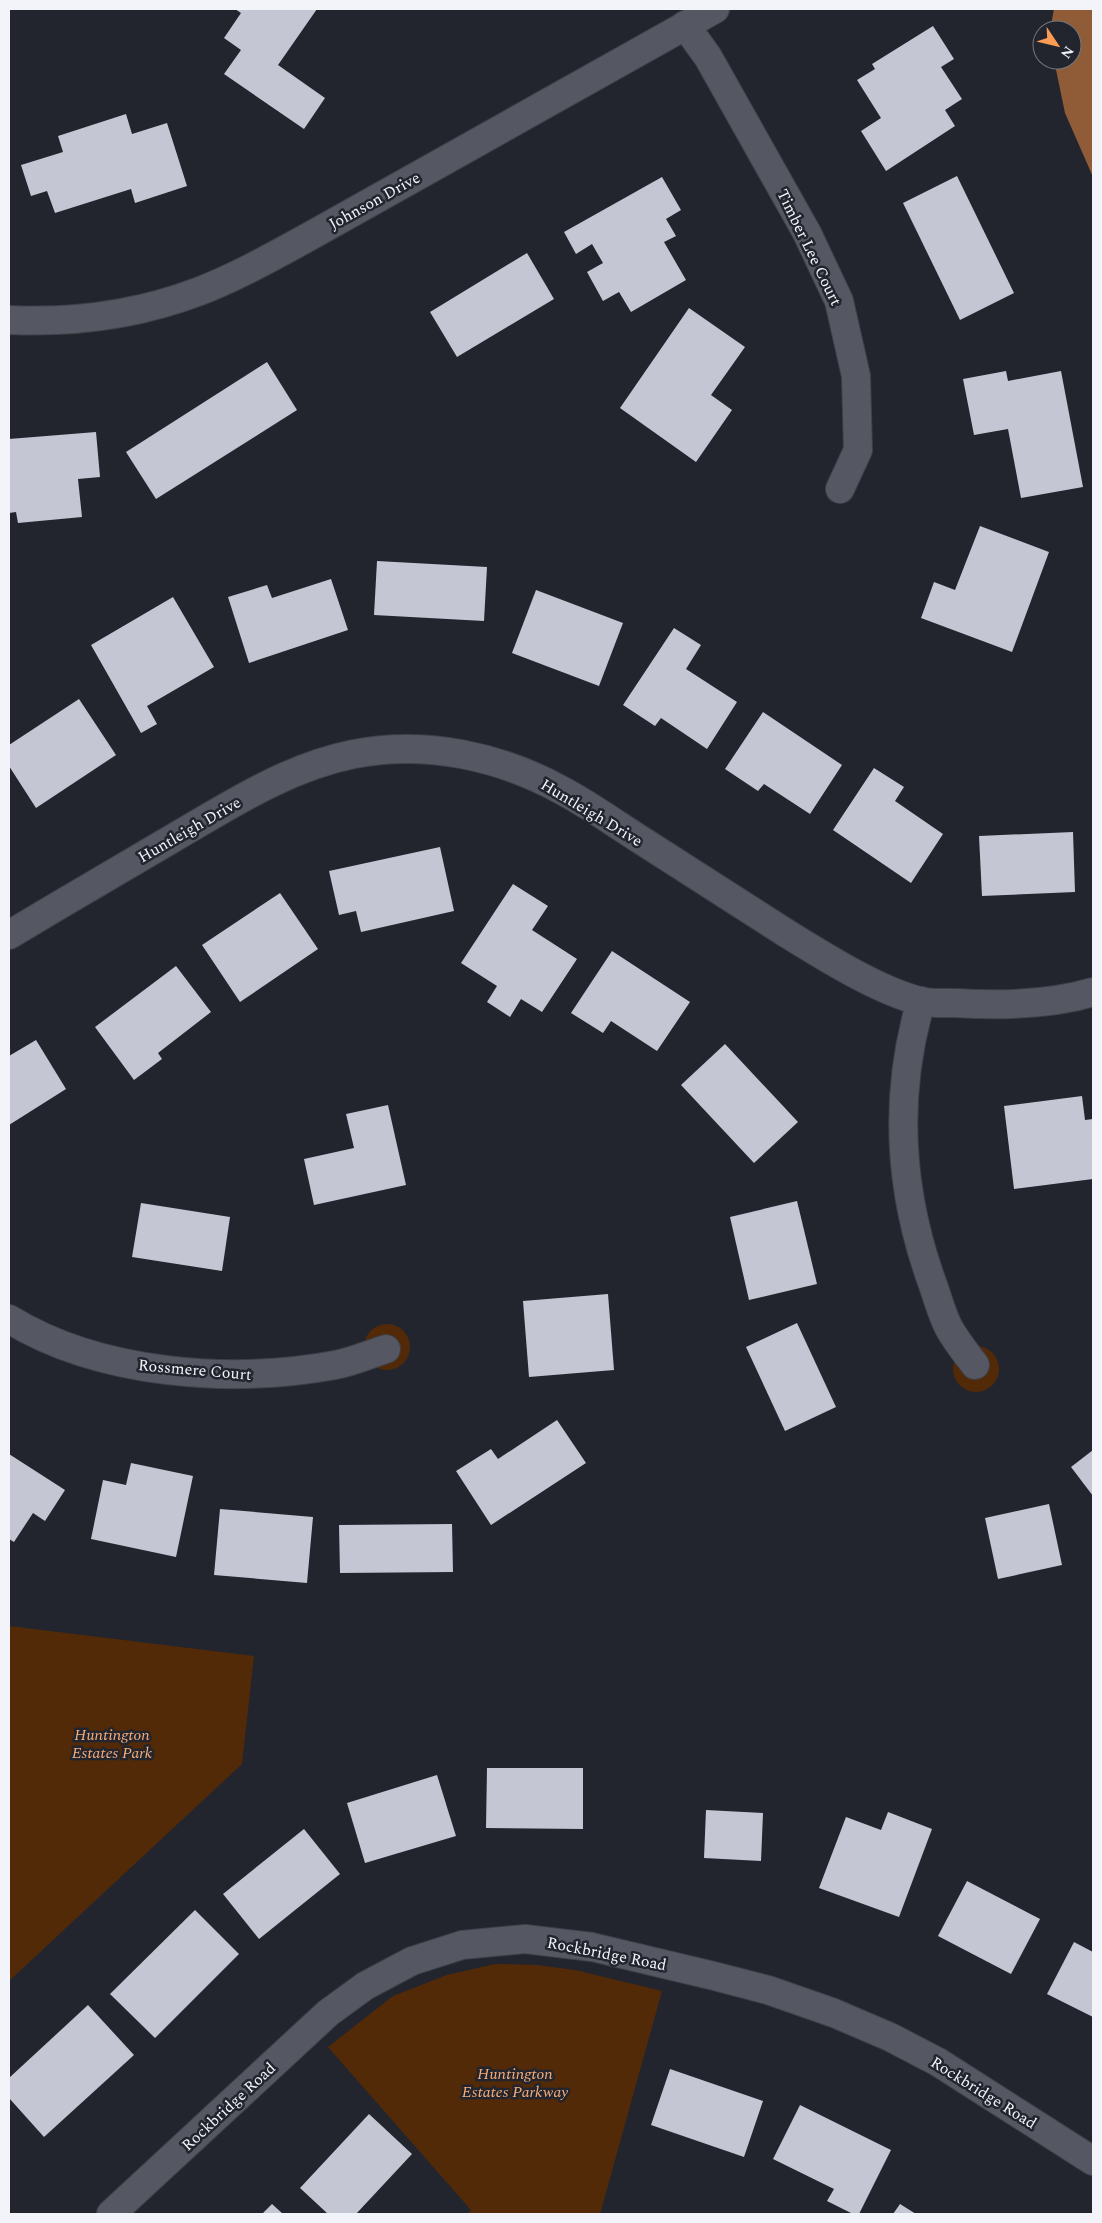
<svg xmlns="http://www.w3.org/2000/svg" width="1102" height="2223" viewBox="0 0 1102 2223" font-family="Spectral,serif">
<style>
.green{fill:#532a07}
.water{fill:#8f5c37}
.building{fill:#c4c7d3}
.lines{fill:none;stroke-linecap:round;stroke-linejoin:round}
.minor-casing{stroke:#3f4148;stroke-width:30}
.minor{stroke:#555862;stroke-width:28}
.labels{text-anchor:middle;stroke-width:5;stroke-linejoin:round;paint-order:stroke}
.street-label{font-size:16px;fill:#f2f4fa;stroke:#22252e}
.park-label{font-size:16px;font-style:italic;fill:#faad77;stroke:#22252e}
</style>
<rect width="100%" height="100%" fill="#22252e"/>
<g class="green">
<circle cx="387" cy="1347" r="23"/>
<circle cx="976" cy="1369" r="23"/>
<path d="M9,1626L254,1656L242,1764L9,1981Z"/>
<path d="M495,1964L537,1965L575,1970L662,1991L600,2214H467L471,2210L328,2047L393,1996L447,1975Z"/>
</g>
<path class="water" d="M1054,9H1093V177L1065,113L1054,60H1072V30H1050Z"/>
<g class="building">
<path d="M235,9H317L278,65L325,98L304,129L224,74L241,50L224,38L241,13Z"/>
<path d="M933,26L954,59L941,67L962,99L945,110L955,126L886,171L861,131L881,118L857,80L875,69L872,64Z"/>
<path d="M126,114L132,134L167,123L187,186L135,203L131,189L55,213L47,191L31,196L21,165L63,152L58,136Z"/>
<path d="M957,176L1014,293L960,320L903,203Z"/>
<path d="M662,177L681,210L666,219L676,236L664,242L686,280L631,312L619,292L603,301L587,272L603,263L592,244L576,254L564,232Z"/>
<path d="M527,253L554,299L457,357L430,312Z"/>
<path d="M689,308L745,347L711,395L732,410L696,462L620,408Z"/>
<path d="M267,362L297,410L156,499L126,452Z"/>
<path d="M1006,371L1008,381L1061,371L1083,487L1021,498L1008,429L974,435L963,379Z"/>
<path d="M96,432L100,477L78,479L82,517L18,523L16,512L9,513V439Z"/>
<path d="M980,526L1049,552L1012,652L921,618L934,582L955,590Z"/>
<path d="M377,561L487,567L484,621L374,615Z"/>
<path d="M331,579L348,630L249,663L228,597L267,585L272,598Z"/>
<path d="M536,590L623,623L599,686L512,653Z"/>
<path d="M173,597L214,667L147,706L157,724L141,733L91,645Z"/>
<path d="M674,628L701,645L686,669L737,702L707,749L661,718L655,726L623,705Z"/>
<path d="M79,699L116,755L36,808L9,766V745Z"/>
<path d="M763,712L842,765L810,814L764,784L758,791L725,769Z"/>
<path d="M874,768L904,787L895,801L943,834L911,883L833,830Z"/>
<path d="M1073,832L1075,892L982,896L979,836Z"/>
<path d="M440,847L454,911L361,932L356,911L339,915L329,871Z"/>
<path d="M513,884L548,906L532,930L577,959L542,1012L521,999L510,1017L487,1002L497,986L461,963Z"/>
<path d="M280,893L318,949L240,1002L202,945Z"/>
<path d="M612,951L690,1002L657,1051L611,1021L603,1033L571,1013Z"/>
<path d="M176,966L211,1012L158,1053L162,1059L134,1080L95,1027Z"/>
<path d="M36,1040L66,1089L9,1125V1056Z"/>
<path d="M725,1044L798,1122L754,1163L681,1085Z"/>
<path d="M1082,1096L1085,1120L1093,1119V1179L1014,1189L1004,1106Z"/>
<path d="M388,1105L406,1185L314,1205L304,1159L354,1148L346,1114Z"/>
<path d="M797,1201L817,1284L749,1300L730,1217Z"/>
<path d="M141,1203L230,1217L222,1271L132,1257Z"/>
<path d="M608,1294L614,1370L529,1377L523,1301Z"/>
<path d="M797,1323L836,1407L785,1431L746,1347Z"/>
<path d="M557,1420L586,1463L491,1525L456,1471L491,1449L498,1459Z"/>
<path d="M1093,1450V1496L1071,1467Z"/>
<path d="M9,1454L65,1490L45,1521L33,1513L14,1542L9,1539Z"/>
<path d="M131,1463L193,1476L176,1557L91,1539L103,1480L126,1485Z"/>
<path d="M1049,1504L1062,1565L998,1579L985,1518Z"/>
<path d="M220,1509L313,1517L307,1583L214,1575Z"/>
<path d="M452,1524L453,1572L340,1573L339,1525Z"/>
<path d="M487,1768H583V1829L486,1828Z"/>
<path d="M437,1775L456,1836L365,1863L347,1803Z"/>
<path d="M706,1810L763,1813L761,1861L704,1858Z"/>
<path d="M888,1812L932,1829L899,1917L819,1888L846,1817L881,1830Z"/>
<path d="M304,1829L340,1874L259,1939L223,1894Z"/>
<path d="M967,1881L1040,1919L1011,1974L938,1936Z"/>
<path d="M195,1910L239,1954L155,2038L110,1994Z"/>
<path d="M1074,1942L1093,1952V2017L1047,1994Z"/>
<path d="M88,2005L134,2055L44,2137L9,2098V2078Z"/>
<path d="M670,2069L763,2101L744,2157L651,2125Z"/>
<path d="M800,2105L891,2150L859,2214H853L827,2201L834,2189L773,2159Z"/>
<path d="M369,2114L412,2154L356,2214H328L300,2188Z"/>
<path d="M272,2204L283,2214H262Z"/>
<path d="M900,2204L916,2214H893Z"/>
</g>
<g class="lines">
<defs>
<g id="minor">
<path d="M685,25L708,57L807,233L839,301L856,376L858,450L840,489"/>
<path d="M9,320C73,323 140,314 200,291C236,277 270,258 303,240L715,9"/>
<path d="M9,935C64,902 119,870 175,837C232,804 288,767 354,754C425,740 500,756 563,791C591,806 617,825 644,842C692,873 739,903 786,933C823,956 879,991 920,1001C931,1004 945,1003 956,1003C1002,1006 1049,1005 1093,992"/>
<path d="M921,1001C893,1097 899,1192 933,1285C938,1299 942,1315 949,1328C956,1341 966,1353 975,1365"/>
<path d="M9,1319C100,1375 232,1384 335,1365C352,1362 370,1354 386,1349"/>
<path d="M111,2214L328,2013L365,1986L412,1961L462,1945L525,1939L592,1947L714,1976L768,1990L834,2013L890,2037L938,2062L1093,2161"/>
</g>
</defs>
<use href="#minor" class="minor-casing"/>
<use href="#minor" class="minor"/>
</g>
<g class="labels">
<g class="street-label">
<text transform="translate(374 200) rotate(-29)" y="6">Johnson Drive</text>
<text transform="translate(810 247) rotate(64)" y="6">Timber Lee Court</text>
<text transform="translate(592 812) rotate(31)" y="6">Huntleigh Drive</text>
<text transform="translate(189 829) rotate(-30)" y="6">Huntleigh Drive</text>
<text transform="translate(195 1369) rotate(5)" y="6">Rossmere Court</text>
<text transform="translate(607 1953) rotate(11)" y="6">Rockbridge Road</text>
<text transform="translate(984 2092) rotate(32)" y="6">Rockbridge Road</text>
<text transform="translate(228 2106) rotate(-43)" y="6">Rockbridge Road</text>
</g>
<g class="park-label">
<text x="112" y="1740">Huntington<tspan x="112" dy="18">Estates Park</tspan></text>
<text x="515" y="2079">Huntington<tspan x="515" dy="18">Estates Parkway</tspan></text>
</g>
</g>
<rect width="1102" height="2223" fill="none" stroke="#f2f4fa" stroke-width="20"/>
<g transform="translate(1057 45) rotate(125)"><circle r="24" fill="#22252e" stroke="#757880"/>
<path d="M0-4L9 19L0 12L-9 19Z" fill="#fd9d55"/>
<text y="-8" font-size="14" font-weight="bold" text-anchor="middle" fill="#f2f4fa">N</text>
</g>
</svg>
